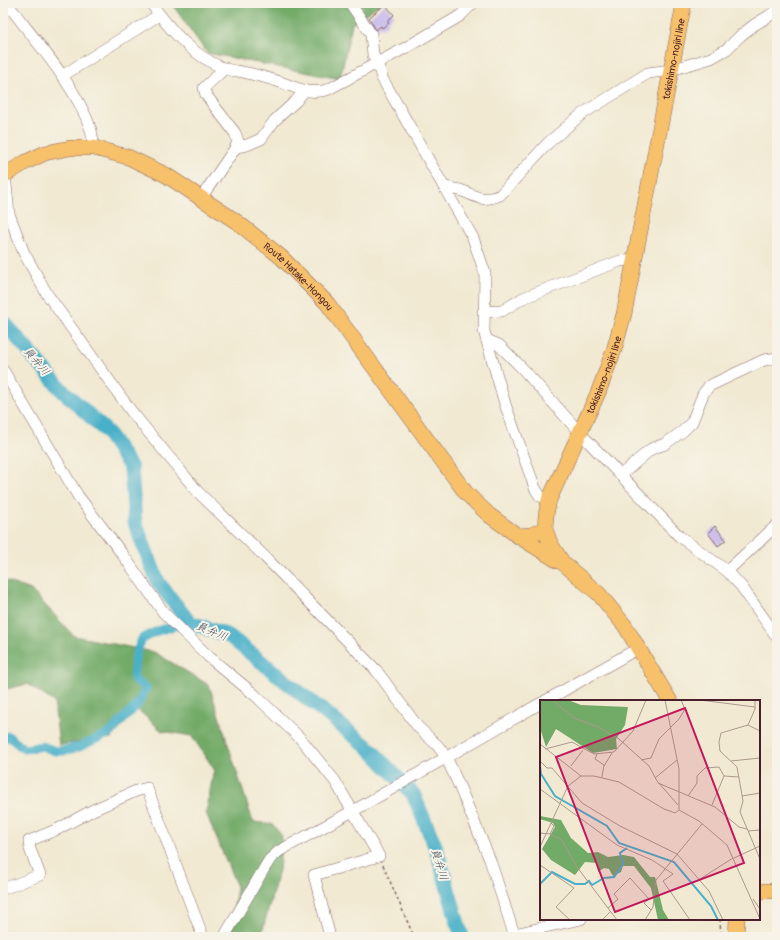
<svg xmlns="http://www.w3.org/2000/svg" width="780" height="940" viewBox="0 0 780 940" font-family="Pangolin,'Klee One',sans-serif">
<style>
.forest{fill:#72aa68;stroke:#5e644a}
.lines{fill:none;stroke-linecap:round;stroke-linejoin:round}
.canal{stroke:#4ab0c9;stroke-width:9}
.river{stroke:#4ab0c9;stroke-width:15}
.building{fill:#c8baeb}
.minor-casing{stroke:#846665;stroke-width:12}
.major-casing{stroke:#846665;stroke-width:16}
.path{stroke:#846665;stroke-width:1.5;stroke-dasharray:3 3;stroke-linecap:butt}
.minor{stroke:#fff;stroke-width:11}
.major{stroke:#f7c06b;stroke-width:15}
.labels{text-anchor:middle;stroke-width:4;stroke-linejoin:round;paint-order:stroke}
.street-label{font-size:10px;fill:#4a1f2b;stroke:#f7f3e8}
.water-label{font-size:11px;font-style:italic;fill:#4a5262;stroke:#f7f3e8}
.inset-river{fill:none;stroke:#4ab0c9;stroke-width:2}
.inset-road{fill:none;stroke:#ae988f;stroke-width:1}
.view{fill:#c2185b;fill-opacity:0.15;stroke:#c2185b;stroke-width:2}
.inset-edge{fill:none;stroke:#4a1f2b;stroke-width:2}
</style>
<rect width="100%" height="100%" fill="#f7f3e8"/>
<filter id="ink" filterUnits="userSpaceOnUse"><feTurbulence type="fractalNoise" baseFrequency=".025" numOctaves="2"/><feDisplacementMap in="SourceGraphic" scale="8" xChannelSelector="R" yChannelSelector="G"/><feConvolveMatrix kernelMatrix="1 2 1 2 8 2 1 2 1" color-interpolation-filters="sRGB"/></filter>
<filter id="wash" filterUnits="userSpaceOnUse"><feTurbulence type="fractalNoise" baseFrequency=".012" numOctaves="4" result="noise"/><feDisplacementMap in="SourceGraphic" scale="16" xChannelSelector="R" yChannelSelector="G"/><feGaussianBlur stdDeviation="0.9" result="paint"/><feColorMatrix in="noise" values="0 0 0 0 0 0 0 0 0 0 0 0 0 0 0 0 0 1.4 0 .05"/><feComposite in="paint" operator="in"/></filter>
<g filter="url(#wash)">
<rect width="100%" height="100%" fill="#f1e9d2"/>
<g class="forest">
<path d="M171,3H381L352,24L340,79L207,53Z"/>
<path d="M3,580L31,590L74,636L154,652L209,685L253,822L272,824L282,836L279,870L263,929L262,937H229L237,887L206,813L214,769L192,736L162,731L137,709L112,738L59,745L54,702L27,684L3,690Z"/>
</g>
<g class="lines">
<path class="canal" d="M3,738L8,736L24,749L32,748L42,746L55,751H62L79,747L110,733L138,704L146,688L134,680C133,667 136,651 142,639L157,631L189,622"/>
<path class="river" d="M3,321L60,388L107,432L131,468L135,523L158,582L189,622L229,636L369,748L413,794L436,848L462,937"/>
</g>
<g id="blocks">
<g class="building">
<path d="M385,4L394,15L387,21L389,23L382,28L381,26L376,30L369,18Z"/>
<path d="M715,526L726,540L718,546L708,533Z"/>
</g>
</g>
</g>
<g filter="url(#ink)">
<use href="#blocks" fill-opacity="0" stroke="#846665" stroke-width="1"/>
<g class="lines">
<defs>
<g id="minor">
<path d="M7,3C35,41 76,85 91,130C92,136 93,142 94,148"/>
<path d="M151,3C170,30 192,55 223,68C231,71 240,71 247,73C257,75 267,78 277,81C296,87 307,95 327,90L407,47L460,16L473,3"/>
<path d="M350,3L371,34L373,55L377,62L382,78L473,238L485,273L484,331L505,404L535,488L540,496L549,500"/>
<path d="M62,76L159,15"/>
<path d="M236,147L247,145L261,139L275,120L296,101L304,91"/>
<path d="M3,170L5,175L9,214L24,253L47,294L131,411L198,492L265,557L376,670L418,727L438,746L446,757L458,783L490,860L515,937"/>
<path d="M444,187C449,188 455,189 460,190C477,196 481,203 500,195L548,143L582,114L648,73L671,70L711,58L727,49L740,36L754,25L769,16L777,10"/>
<path d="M201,198L236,147L238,141L235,133L206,95L204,88L225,68"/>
<path d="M483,312L502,311L523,298L620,261L635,259"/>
<path d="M487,340L499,345L523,369L580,433L679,536L727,571L741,586L777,637"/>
<path d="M3,370L78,496L123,555L164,613L209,657L255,695L300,738L335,781L379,856L314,875L330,937"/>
<path d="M621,475L651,449L665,444L683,431L692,422L703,394L709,386L764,360L777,358"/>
<path d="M727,571L777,525"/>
<path d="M545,701L637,649"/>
<path d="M3,889L40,875L30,849L29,841L58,829L93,810L136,791L147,788L203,937"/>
<path d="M514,934L581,919"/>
<path d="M224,937L265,867L270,859L279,851L360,807L541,703"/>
</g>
<g id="major">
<path id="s1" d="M3,176L26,162L45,153L70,148H94L128,157L166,175L237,222L281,257L327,303L466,493L489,515L518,536L531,535L545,529"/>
<path d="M518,536L558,561"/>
<path id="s2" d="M670,701L625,626L599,594L563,563L551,545L545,529L546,515L549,500L598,393L614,350L624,314L684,3"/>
<path d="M759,891H777"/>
<path d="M736,937L737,919"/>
</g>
</defs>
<use href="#minor" class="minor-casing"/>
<use href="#major" class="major-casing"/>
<g class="path">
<path d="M383,865L414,937"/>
<path d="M720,919L721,937"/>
</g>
<use href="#minor" class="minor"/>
<use href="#major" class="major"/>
</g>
</g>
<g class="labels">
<g class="street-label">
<text dy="4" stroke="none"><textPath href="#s2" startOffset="705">tokishimo-nojiri line</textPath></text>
<text dy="4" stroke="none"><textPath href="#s1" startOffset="342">Route Hatake-Hongou</textPath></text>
<text dy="4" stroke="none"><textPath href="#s2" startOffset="381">tokishimo-nojiri line</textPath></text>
</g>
<g class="water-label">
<text transform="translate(37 361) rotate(50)" y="4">員弁川</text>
<text transform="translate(212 631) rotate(22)" y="4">員弁川</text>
<text transform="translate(440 864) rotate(73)" y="4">員弁川</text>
</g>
</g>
<g transform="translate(540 700)">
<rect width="220" height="220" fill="#f1e9d2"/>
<path d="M0,0H28L41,5L88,7L85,25L76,39L77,49L53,53L16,29L6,47L0,28ZM0,116L21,120L31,138L48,153L58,152L68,157L83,155L94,157L110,177H115L123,210L129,220H118L111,188L94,166H83L81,172L73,176L69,169L64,168L58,172L57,163L45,162L35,175L11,160L2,149L15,127L13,123L0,119Z" fill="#72aa68"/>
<path class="inset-river" d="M0,66L1,74L15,96L67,126L79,143L134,162L171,206L178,220M0,184L12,172L35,184H45L49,181L52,185L64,178L74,177L83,164L80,153L87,148"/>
<path class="inset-road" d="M12,0L34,18L58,27L79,39L109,66L117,81L138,105M125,0L139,69V110L159,121L187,145L220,219M160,0L215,7M215,0V9L208,25L181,33L179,42L180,51L197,67L203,101L200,112L220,159M208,25L220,31M0,44L41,76M5,49L32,42L54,54L74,52L93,31L106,0M57,54L55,59L64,65L62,77M101,60L111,58L119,39L139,19L145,9L141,0M0,61L7,68H12L42,103L80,126L137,154L169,191L183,220M191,61L220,58M31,66L43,50M64,66L72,53M184,76L199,77M115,78L137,60M118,83L175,107L199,127L207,129M0,89L77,145L112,160L133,174L123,181L150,220M148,96L157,83V76L165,68L179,67L184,76L172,105M202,96L220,93M208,131L220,130M0,133L10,134L22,140L37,167L77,220M10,134L14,126L11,123M0,147L28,86L41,76H54L79,82L124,109L135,113L139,110M194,158L220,146M0,165L34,188L16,207L30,220M160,179L193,158M213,199L220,209M68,208L78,199L74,194L90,178L109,199L104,203L111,210M62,220L71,211M105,220L113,207L116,180L162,124"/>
<path class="view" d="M145,8L204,163L75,212L16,57Z"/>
<rect width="220" height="220" class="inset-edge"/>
</g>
<rect width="780" height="940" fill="none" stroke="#f7f3e8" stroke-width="16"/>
</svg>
